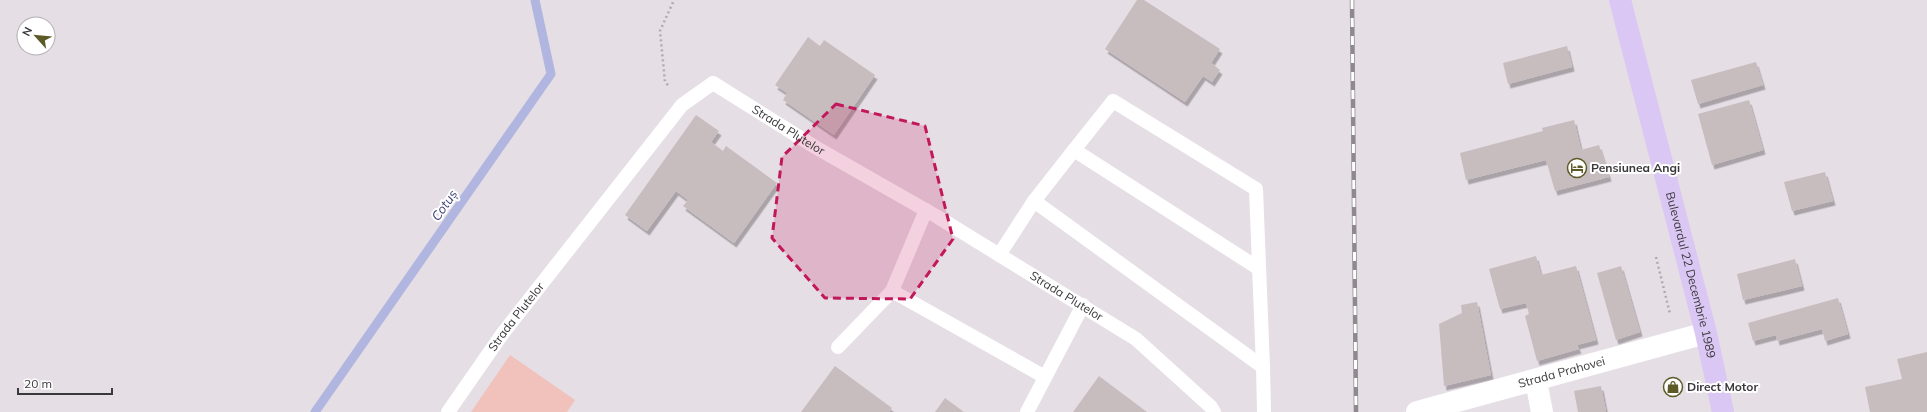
<svg xmlns="http://www.w3.org/2000/svg" width="1927" height="412" viewBox="0 0 1927 412" font-family="Mulish,sans-serif">
<style>
.green{fill:#f1c1bb}
.lines{fill:none;stroke-linecap:round;stroke-linejoin:round}
.stream{stroke:#b0b6df;stroke-width:9}
.building{fill:#c7bdbf;filter:url(#shadow)}
.path{stroke:#b0aaaf;stroke-width:2.5;stroke-dasharray:2 3;stroke-linecap:butt}
.lane{stroke:#fff;stroke-width:14}
.street{stroke:#fff;stroke-width:22}
.primary{stroke:#dbc7f4;stroke-width:22}
.rail-casing{stroke:#8e898d;stroke-width:4.5}
.rail{stroke:#fff;stroke-width:3;stroke-dasharray:9;stroke-linecap:butt}
.marked{fill:#c2185b;fill-opacity:0.2;stroke:#c2185b;stroke-width:3;stroke-dasharray:8 5;stroke-linejoin:round}
.labels{text-anchor:middle;stroke-width:4;stroke-linejoin:round;paint-order:stroke}
.street-label{font-size:12px;fill:#3b383b;stroke:#fff}
.poi-label{font-size:12px;font-weight:bold;fill:#3b383b;stroke:#fff;text-anchor:start}
.water-label{font-size:13px;font-style:italic;fill:#3f4478;stroke:#fff}
</style>
<defs>
<filter id="shadow"><feDropShadow dx="2.5" dy="4.5" stdDeviation="0" flood-color="#0004"/></filter>
</defs>
<rect width="100%" height="100%" fill="#e6dee5"/>
<path class="green" d="M510,355L575,400L567,412H471Z"/>
<g class="lines">
<path class="stream" d="M315,412L551,74L535,0"/>
</g>
<g class="building">
<path d="M1137,0H1144L1220,49L1211,63L1220,70L1212,82L1203,76L1185,102L1105,49Z"/>
<path d="M808,37L820,46L824,40L875,75L834,135L783,100L787,93L775,85Z"/>
<path d="M1567,46L1572,67L1508,84L1503,63Z"/>
<path d="M1756,62L1763,85L1698,104L1691,80Z"/>
<path d="M1749,100L1763,150L1712,165L1698,114Z"/>
<path d="M696,115L719,131L711,142L723,151L726,146L777,183L734,243L683,206L688,200L676,191L647,231L625,215Z"/>
<path d="M1574,120L1581,150L1599,145L1609,177L1555,191L1546,160L1466,180L1460,153L1543,131L1542,128Z"/>
<path d="M1825,172L1833,201L1792,211L1784,182Z"/>
<path d="M1536,256L1541,275L1576,266L1596,340L1577,345L1579,349L1537,361L1525,316L1529,314L1526,303L1500,309L1489,269Z"/>
<path d="M1795,259L1802,286L1743,300L1737,274Z"/>
<path d="M1621,266L1640,332L1616,340L1597,273Z"/>
<path d="M1838,298L1848,334L1825,341L1822,329L1777,341L1776,335L1753,341L1748,323Z"/>
<path d="M1477,302L1491,375L1444,386L1439,324L1462,313L1461,305Z"/>
<path d="M1927,352V412H1870L1865,387L1902,379L1897,359Z"/>
<path d="M835,366L892,408L889,412H801Z"/>
<path d="M1099,376L1147,412H1073Z"/>
<path d="M1601,386L1606,412H1578L1574,391Z"/>
<path d="M945,398L964,412H935Z"/>
</g>
<g class="lines">
<g class="path">
<path d="M668,85L665,82L660,31L674,0"/>
<path d="M1656,257L1670,314"/>
</g>
<g class="lane">
<path d="M1074,150L1113,101L1256,189L1263,367"/>
<path d="M1034,201L1263,367L1264,412"/>
<path d="M999,255L1034,201L1074,150L1258,268"/>
<path d="M892,291L1045,377"/>
<path d="M838,347L892,291L926,210"/>
<path id="s1" d="M448,412L503,333L682,105L713,83L815,147L936,216L1136,339L1211,407L1214,412"/>
<path d="M1027,412L1083,305"/>
</g>
<g class="street">
<path d="M1536,381L1542,412"/>
<path id="s2" d="M1417,412L1706,333"/>
</g>
<path class="primary" id="s3" d="M1620,0L1706,333L1723,412"/>
<defs>
<path id="rail" d="M1352,0L1356,412"/>
</defs>
<use href="#rail" class="rail-casing"/>
<use href="#rail" class="rail"/>
</g>
<path class="marked" d="M836,104L925,126L953,239L910,299L825,298L772,238L782,157Z"/>
<defs>
<symbol id="hotel-ring" viewBox="-11 -11 22 22"><circle r="9.5" fill="#fff" stroke="#5c5a27" stroke-width="1.5"/><path d="M-6-4.5h1.5V1H6V5H4.5V3h-9V5H-6ZM-4 0a1.8 1.8 0 1 1 3.6 0ZM.5 0V-2.5h3Q6-2.5 6 0Z" fill="#5c5a27"/></symbol>
<symbol id="shop-ring" viewBox="-11 -11 22 22"><circle r="9.5" fill="#fff" stroke="#5c5a27" stroke-width="1.5"/><path d="M-5-2.5h2.3a2.7 3.5 0 0 1 5.4 0H5L5.5 6h-11ZM-1.5-2.5h3a1.5 2.3 0 0 0-3 0Z" fill="#5c5a27"/></symbol>
</defs>
<g fill-rule="evenodd">
<use href="#hotel-ring" x="1566" y="157" width="22" height="22"/>
<use href="#shop-ring" x="1662" y="376" width="22" height="22"/>
</g>
<g class="labels">
<g class="street-label">
<text dy="4" stroke="none"><textPath href="#s1" startOffset="513">Strada Plutelor</textPath></text>
<text dy="4" stroke="none"><textPath href="#s3" startOffset="284">Bulevardul 22 Decembrie 1989</textPath></text>
<text dy="4" stroke="none"><textPath href="#s1" startOffset="837">Strada Plutelor</textPath></text>
<text dy="4" stroke="none"><textPath href="#s1" startOffset="117">Strada Plutelor</textPath></text>
<text dy="4" stroke="none"><textPath href="#s2" startOffset="150">Strada Prahovei</textPath></text>
</g>
<g class="poi-label">
<text x="1591" y="172">Pensiunea Angi</text>
<text x="1687" y="391">Direct Motor</text>
</g>
<g class="water-label">
<text transform="translate(444 205) rotate(-55)" y="5">Cotuș</text>
</g>
</g>
<g transform="translate(36 36) rotate(297)"><circle r="19" fill="#ffffff" stroke="#b1afb1"/>
<path d="M0-3L7 15L0 10L-7 15Z" fill="#5c5a27"/>
<text y="-6" font-size="11" font-weight="bold" text-anchor="middle" fill="#3b383b">N</text>
</g>
<path d="M18 388v6h94v-6" fill="none" stroke="#3b383b" stroke-width="2"/>
<text x="24" y="388" font-size="12" fill="#3b383b" stroke="#ffffff" stroke-width="3" paint-order="stroke">20 m</text>
</svg>
